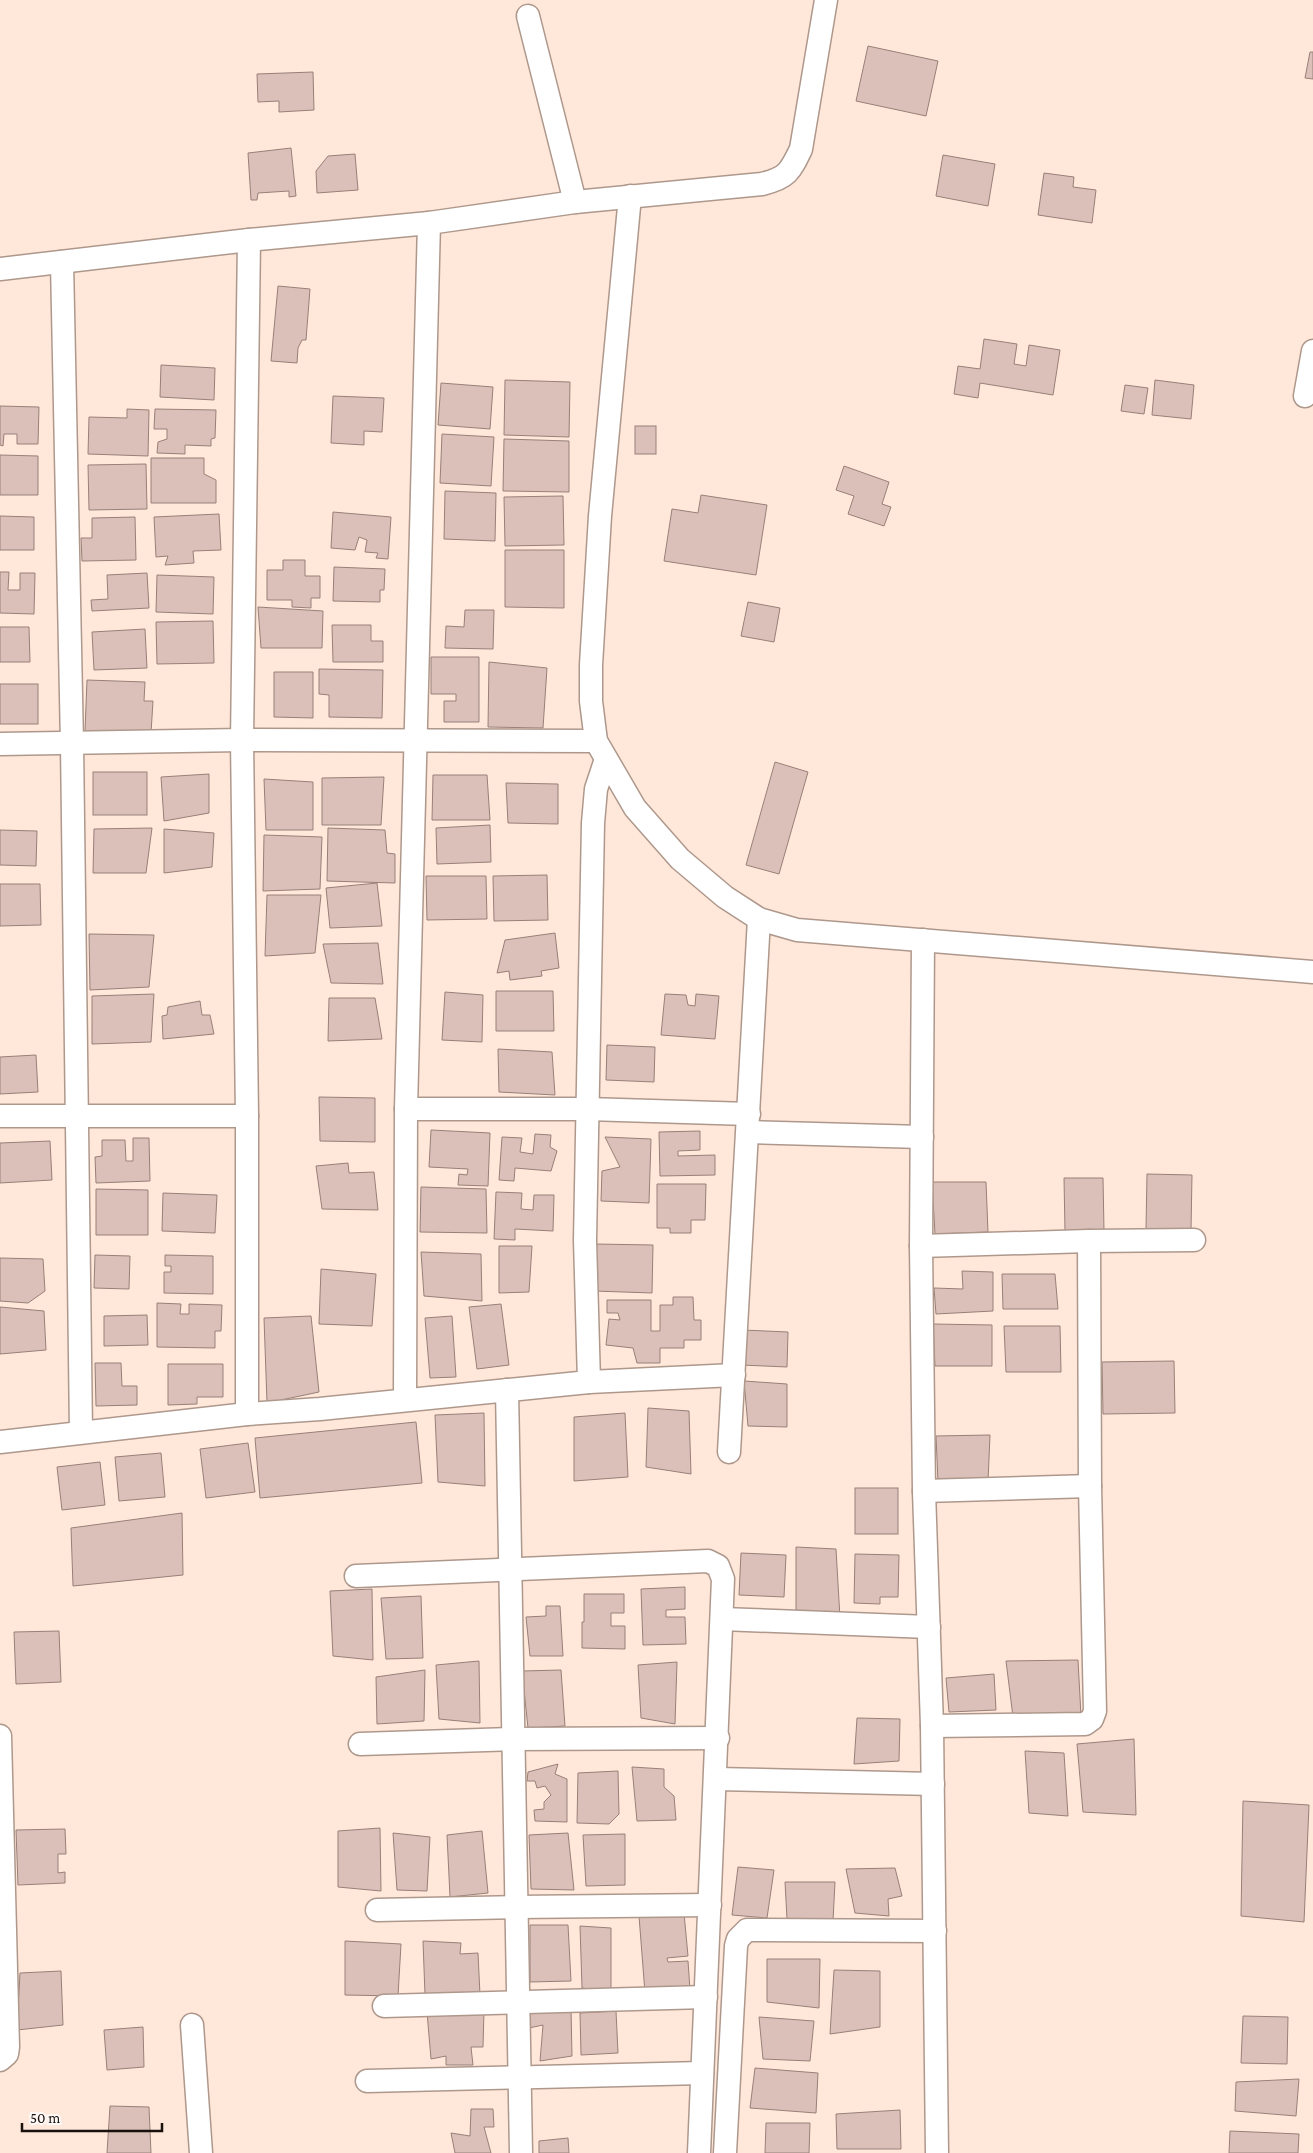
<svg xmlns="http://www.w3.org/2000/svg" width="1313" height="2153" viewBox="0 0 1313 2153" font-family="'Crimson Pro',serif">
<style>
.building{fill:#dac0b8;stroke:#988078}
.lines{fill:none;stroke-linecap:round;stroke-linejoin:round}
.minor-casing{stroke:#ae988c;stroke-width:25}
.minor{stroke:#fff;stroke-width:22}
</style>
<rect width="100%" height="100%" fill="#ffe8da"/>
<g class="building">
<path d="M868,46L938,61L926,116L856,101Z"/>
<path d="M1310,52H1313V79L1305,78Z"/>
<path d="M313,72L314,110L279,112V101L258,102L257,74Z"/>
<path d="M291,148L296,196L289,197V191L258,193L257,200H251L248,153Z"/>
<path d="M355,154L358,190L317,193L316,171L328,156Z"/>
<path d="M943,155L995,164L988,206L936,196Z"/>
<path d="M1044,173L1074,177L1073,187L1096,190L1092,223L1038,215Z"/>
<path d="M278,286L310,289L306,340H302L298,348L297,363L271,361Z"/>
<path d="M984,339L1017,344L1014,364L1026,366L1029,345L1060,350L1053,395L980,383L978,398L954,394L958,366L980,369Z"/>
<path d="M161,365L215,368L214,400L160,397Z"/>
<path d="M505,380L570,382L569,437L504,435Z"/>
<path d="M1155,380L1194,385L1191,419L1152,415Z"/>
<path d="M441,383L493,387L490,429L438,425Z"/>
<path d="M1125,385L1148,388L1144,414L1121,411Z"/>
<path d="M333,396L384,398L382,432L364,431V445L331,443Z"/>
<path d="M0,406L39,407L38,444H17V434H4L3,446L0,445Z"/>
<path d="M127,409L149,410L148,456L88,454L89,417L127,418Z"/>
<path d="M155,409L216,410L215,438L211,439V446L185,445V454L157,453L158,442L167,439V429H154Z"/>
<rect x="635" y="426" width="21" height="28"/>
<path d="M442,434L494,437L491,486L440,483Z"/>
<path d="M504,439L569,441V492L503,491Z"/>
<path d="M0,455L38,456V495H0Z"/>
<path d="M151,458H204V474L216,480V503H151Z"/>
<path d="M146,464L147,509L89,510L88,465Z"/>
<path d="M844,466L889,482L882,504L891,507L884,526L848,514L854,496L836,490Z"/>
<path d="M445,491L496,493L495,541L444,539Z"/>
<path d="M701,495L767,505L756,575L664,561L672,509L698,513Z"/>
<path d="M563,496L564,545L505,546L504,497Z"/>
<path d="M333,512L391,517L388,559L376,558L378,553L365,552L367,540L359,537L355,550L331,548Z"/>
<path d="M219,514L221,550L193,551L194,563L165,565L168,556L156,557L154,517Z"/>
<path d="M0,516L34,517V550H0Z"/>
<path d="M135,517L136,560L82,561L81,538H92V518Z"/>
<path d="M505,550H564V608L505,607Z"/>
<path d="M283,560H305V576H320V598H311V608L292,607V600H267V570H283Z"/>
<path d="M334,567L385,569L384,590H380V602L333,601Z"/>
<path d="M0,572H9L8,590H20V573H35L34,614L0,613Z"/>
<path d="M147,573L149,608L92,611L91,600L108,599L107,575Z"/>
<path d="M157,575L214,577L213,614L156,612Z"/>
<path d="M748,602L780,608L774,642L741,636Z"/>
<path d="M258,607L323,611L322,648H261Z"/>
<path d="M465,610H494L493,649L445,648L446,626L464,627Z"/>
<path d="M213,621L214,663L157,664L156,622Z"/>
<path d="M332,625H371V641H383V662H333Z"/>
<path d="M0,627H29L30,662H0Z"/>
<path d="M145,629L147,668L94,670L92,632Z"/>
<path d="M431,657H479V722H444V701H456V694H431Z"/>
<path d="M489,662L547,668L543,728L488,727Z"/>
<path d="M319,669L383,670L382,718L329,717V695L319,694Z"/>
<path d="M274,672H313V718L274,717Z"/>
<path d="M87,680L145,682L144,701H153L151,733L85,731Z"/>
<rect x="0" y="684" width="38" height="40"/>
<path d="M775,762L808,772L779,874L746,865Z"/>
<rect x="93" y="772" width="54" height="43"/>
<path d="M209,774V813L164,821L161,777Z"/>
<path d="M433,775H487L490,820H432Z"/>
<path d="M384,777L381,825H322V778Z"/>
<path d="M264,779L313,782V830H266Z"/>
<path d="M506,783L558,784V824L508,823Z"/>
<path d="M490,825L491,862L437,864L436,828Z"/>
<path d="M152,828L146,873H93L94,829Z"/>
<path d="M328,828L385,830L387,853L395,854V883L327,881Z"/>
<path d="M164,829L214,833L212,867L164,873Z"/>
<path d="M0,830L37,831L36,866L0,865Z"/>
<path d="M264,835L322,837L320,889L263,891Z"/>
<path d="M547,875L548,920L494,921L493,876Z"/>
<path d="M426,876H486L487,919L427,920Z"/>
<path d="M377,883L382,926L330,928L326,888Z"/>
<path d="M0,884H40L41,925L0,926Z"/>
<path d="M267,895H321L315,953L265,956Z"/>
<path d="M555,933L559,968L541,971L542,976L510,980L509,971L497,973L505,940Z"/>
<path d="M89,934L154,935L149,987L90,990Z"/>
<path d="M378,943L383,984L331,983L323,944Z"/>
<path d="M496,991H553L554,1031H496Z"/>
<path d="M445,992L483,995L482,1042L442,1040Z"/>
<path d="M154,994L151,1042L92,1044V996Z"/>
<path d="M665,994L686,995L688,1005L695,1006L696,994L719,996L715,1039L661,1035Z"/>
<path d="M329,998H375L382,1039L328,1041Z"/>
<path d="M200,1001L202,1015H210L214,1034L163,1039L162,1016L167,1015L168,1007Z"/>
<path d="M607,1045L655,1047L654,1082L606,1080Z"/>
<path d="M498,1049L552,1052L555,1095L499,1092Z"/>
<path d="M36,1055L38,1092L0,1094V1057Z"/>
<path d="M319,1097L375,1098V1142L320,1141Z"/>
<path d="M431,1130L490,1133L488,1186L458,1185L459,1174L467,1175L468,1169L429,1167Z"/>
<path d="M700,1131V1150L678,1151V1156L715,1155V1175L660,1176L659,1132Z"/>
<path d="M535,1134L551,1135L550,1147L557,1151L551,1171L515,1168L514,1181L499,1180L502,1137L522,1138L520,1152L533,1154Z"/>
<path d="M605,1137L651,1139L649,1203L601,1201L602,1171L620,1167Z"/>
<path d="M133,1138H149L150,1181L96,1183L95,1157L102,1156V1140H125L126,1161H133Z"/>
<path d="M50,1141L52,1180L0,1183V1143Z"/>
<path d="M348,1163L349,1173L374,1172L378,1210L322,1209L316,1166Z"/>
<path d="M1147,1174L1192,1175L1191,1230L1146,1229Z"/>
<path d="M1064,1178H1103L1104,1231L1065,1232Z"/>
<path d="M932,1182H986L988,1232L935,1234Z"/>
<path d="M657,1184H706L705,1220H691V1233H670V1228H657Z"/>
<path d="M421,1187L486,1189L487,1233L420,1232Z"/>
<path d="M96,1189L148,1190V1235H96Z"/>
<path d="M496,1192L522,1193L521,1209L533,1210L534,1195H554L553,1231L515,1229V1240L494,1239Z"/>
<path d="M163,1193L217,1195L215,1233L162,1231Z"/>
<path d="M595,1244L653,1245L652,1293L594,1291Z"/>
<path d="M499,1246H532L529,1292L499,1293Z"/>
<path d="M421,1252L481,1254L482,1301L424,1296Z"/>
<path d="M95,1255L130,1256L129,1289L94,1288Z"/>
<path d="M165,1255L213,1256V1294L164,1293V1272H171V1266H165Z"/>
<path d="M0,1258L43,1259L45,1291L28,1303L0,1301Z"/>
<path d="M321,1269L376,1274L372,1326L319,1324Z"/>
<path d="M962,1271L993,1272V1311L936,1314L934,1288L963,1289Z"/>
<path d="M1002,1274H1055L1058,1309H1003Z"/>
<path d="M673,1297H693L694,1320H701V1340H684V1348H660V1363H637L633,1348L606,1345L609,1319L620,1320L618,1313H607V1300H651V1331H660V1305H673Z"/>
<path d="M157,1303L181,1304L180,1314H189V1304L222,1305L221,1331H215V1348L157,1347Z"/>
<path d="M501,1304L509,1365L477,1369L469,1307Z"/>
<path d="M0,1307L44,1311L46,1350L0,1354Z"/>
<path d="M147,1315L148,1345L104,1346V1316Z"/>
<path d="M311,1316L319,1392L267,1403L264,1318Z"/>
<path d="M452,1316L456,1377L430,1378L425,1318Z"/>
<path d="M933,1324L992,1325V1366H935Z"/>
<path d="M1004,1326H1060L1061,1372H1006Z"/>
<path d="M743,1330L788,1332L787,1367L741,1365Z"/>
<path d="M1174,1361L1175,1413L1103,1414L1102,1362Z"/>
<path d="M95,1363H121L122,1386H137V1405L96,1406Z"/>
<path d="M168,1364H223V1397H197V1404L168,1405Z"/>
<path d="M744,1381L787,1384V1427L748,1426Z"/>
<path d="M648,1408L689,1411L691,1474L646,1467Z"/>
<path d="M484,1413L485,1486L438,1482L435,1415Z"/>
<path d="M625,1413L628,1477L574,1481V1417Z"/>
<path d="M416,1422L422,1483L260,1498L255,1438Z"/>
<path d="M990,1435L988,1482H938L936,1436Z"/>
<path d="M248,1443L255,1492L206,1498L200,1449Z"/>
<path d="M161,1453L165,1497L119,1501L115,1457Z"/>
<path d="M100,1462L105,1505L62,1510L57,1467Z"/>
<rect x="855" y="1488" width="43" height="46"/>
<path d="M182,1513L183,1575L73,1586L71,1528Z"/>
<path d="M796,1547L836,1549L840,1618L796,1610Z"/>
<path d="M741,1553L786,1555L784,1597L739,1595Z"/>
<path d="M855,1554L899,1555L898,1597H880V1604L854,1603Z"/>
<path d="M685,1587V1609L666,1610V1617H685L686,1644L643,1645L641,1589Z"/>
<path d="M372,1589L373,1660L333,1656L330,1591Z"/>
<path d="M584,1594H624V1613H611V1626H625V1649L582,1648V1622H584Z"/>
<path d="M421,1596L423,1658L386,1659L381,1598Z"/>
<path d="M546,1606H560L563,1656H530L526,1617L546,1616Z"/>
<path d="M59,1631L61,1682L16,1684L14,1632Z"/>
<path d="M1078,1660L1081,1716L1013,1717L1006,1661Z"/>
<path d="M479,1661L480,1723L439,1719L436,1665Z"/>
<path d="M677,1662L675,1724L641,1718L638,1665Z"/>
<path d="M425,1670L424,1721L377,1724L376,1677Z"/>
<path d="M561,1670L565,1726L528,1728L522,1671Z"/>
<path d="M994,1674L996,1710L949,1712L946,1678Z"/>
<path d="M857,1718L900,1719L899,1761L854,1764Z"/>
<path d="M1134,1739L1136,1815L1083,1812L1077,1744Z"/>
<path d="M1025,1751L1064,1753L1068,1816L1029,1813Z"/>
<path d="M558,1764L555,1774L567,1779V1822L535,1821L534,1810L544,1809V1802L551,1795L545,1786L537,1788L535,1781H527L528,1772Z"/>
<path d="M632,1767L664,1769V1787L674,1796L676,1820L637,1821Z"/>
<path d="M618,1771L619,1814L609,1824L577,1823L578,1773Z"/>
<path d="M1243,1801L1309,1805L1304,1922L1241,1916Z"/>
<path d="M380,1828L381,1891L338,1887V1831Z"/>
<path d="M65,1829L66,1854H58V1873L65,1872V1883L18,1885L16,1830Z"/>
<path d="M482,1831L488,1893L450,1897L447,1835Z"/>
<path d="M393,1833L430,1837L427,1891L397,1890Z"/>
<path d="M568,1833L574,1890L531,1889L529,1835Z"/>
<path d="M625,1834V1885L586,1886L583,1835Z"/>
<path d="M738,1867L774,1870L767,1918L732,1915Z"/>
<path d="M895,1868L902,1896L888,1899L889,1916L855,1913L846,1869Z"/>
<path d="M785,1882H835L833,1921L787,1919Z"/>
<path d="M684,1913L688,1956L667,1958L668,1962L688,1961L690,1990L645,1993L639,1916Z"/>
<path d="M530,1925H568L571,1981L530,1982Z"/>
<path d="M580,1926L611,1928V1992L582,1988Z"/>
<path d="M345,1941L401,1944L398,1996L345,1995Z"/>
<path d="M423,1941L461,1943L460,1954L478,1953L480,1995H425Z"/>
<path d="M767,1959H820L819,2008L767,2002Z"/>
<path d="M834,1970L880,1971V2027L830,2034Z"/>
<path d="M61,1971L63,2025L17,2030L20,1973Z"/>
<path d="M571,2008L572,2056L540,2061L543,2025L529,2028V2010Z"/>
<path d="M484,2011L483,2047H471L473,2065H446V2056L431,2059L427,2012Z"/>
<path d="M616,2011L618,2053L581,2055L580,2013Z"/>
<path d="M1243,2016L1288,2017L1287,2064L1241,2063Z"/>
<path d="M759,2017L814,2021L810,2061L763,2059Z"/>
<path d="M143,2027L144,2067L107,2070L104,2030Z"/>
<path d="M755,2068L818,2073L816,2113L750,2108Z"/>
<path d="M1299,2079L1296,2116L1235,2111L1236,2082Z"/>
<path d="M110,2106L149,2107L151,2153H107Z"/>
<path d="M471,2109H493L494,2127H484L491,2153H455L451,2133L470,2136Z"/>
<path d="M900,2110L901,2149H837L836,2114Z"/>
<path d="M766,2123H810L809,2153H765Z"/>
<path d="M1230,2131L1299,2134L1298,2153H1229Z"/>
<path d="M568,2138L569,2153H539V2141Z"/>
</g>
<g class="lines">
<defs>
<g id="minor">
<path d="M528,16L575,202"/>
<path d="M630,196L600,516L591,665V701L596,741L635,808L680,859L725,897L759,919L797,930L1313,972"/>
<path d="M62,262L72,744L81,1432"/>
<path d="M0,269L249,240L429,223L575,202L762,184C787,178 790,172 801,149L826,0"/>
<path d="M1305,396L1313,351"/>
<path d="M0,744L242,740L596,741"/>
<path d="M923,940L921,1246L924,1491L932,1726L937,2153"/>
<path d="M406,1109H587L749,1114"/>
<path d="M0,1116H247L242,740L249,240"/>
<path d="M748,1132L922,1137"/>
<path d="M921,1246L1089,1241L1194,1240"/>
<path d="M589,1382L585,1240L593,823L596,789L606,759"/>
<path d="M507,1390L521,2153"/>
<path d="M405,1399L406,1109L429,223"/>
<path d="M247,1414V1116"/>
<path d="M0,1442L247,1414L320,1409L589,1382L734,1375"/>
<path d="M729,1452L759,919"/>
<path d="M924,1491L1090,1486"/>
<path d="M356,1576L708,1561L718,1566L723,1579L699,2153"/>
<path d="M722,1619L929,1627"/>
<path d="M932,1726L1085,1724L1092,1719L1095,1711L1090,1486L1089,1241"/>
<path d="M0,1736L8,2047L7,2054L0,2060"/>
<path d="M360,1744L514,1739L718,1738"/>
<path d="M716,1779L933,1784"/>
<path d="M377,1910L517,1907L710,1905"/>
<path d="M384,2006L706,1997"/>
<path d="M192,2025L201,2153"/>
<path d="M367,2081L702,2073"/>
<path d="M725,2153L736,1946L738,1939L747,1930L935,1931"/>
</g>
</defs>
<use href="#minor" class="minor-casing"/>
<use href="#minor" class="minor"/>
</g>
<path d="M22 2123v8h140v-8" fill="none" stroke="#19110d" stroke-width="2.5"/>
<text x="30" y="2123" font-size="15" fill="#19110d" stroke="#fef9f6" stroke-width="4" paint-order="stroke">50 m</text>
</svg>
